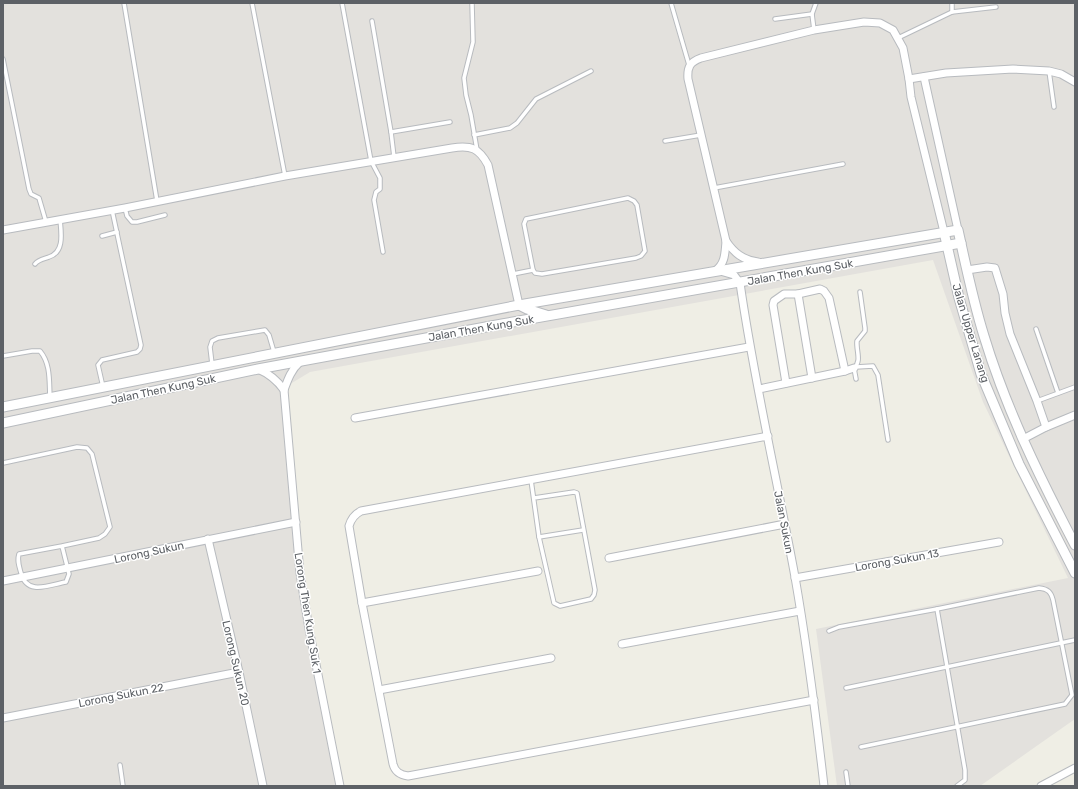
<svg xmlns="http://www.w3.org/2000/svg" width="1078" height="789" viewBox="0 0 1078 789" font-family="Rubik,sans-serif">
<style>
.industrial{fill:#e3e1dd}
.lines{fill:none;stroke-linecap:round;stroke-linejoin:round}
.service-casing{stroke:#b8bbbf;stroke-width:5.5}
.minor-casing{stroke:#b8bbbf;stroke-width:9}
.tertiary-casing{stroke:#b8bbbf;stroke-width:11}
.service{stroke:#fff;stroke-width:3.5}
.minor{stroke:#fff;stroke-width:7}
.tertiary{stroke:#fff;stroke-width:9}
.labels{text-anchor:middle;stroke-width:3;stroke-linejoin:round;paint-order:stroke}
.street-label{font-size:11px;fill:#5d6166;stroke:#fff}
</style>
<rect width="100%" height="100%" fill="#efeee5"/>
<path class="industrial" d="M3,3H1075V719L980,786H837L816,629L1068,578L983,402L933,260L310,372L282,389L300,593L338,786H3Z"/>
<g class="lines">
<defs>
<g id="service">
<path d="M124,3L157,201"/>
<path d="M252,3L285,176"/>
<path d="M342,3L371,161L380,178V189L376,192L374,200L383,252"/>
<path d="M472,3L473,42L464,78L466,95L471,115L477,150"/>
<path d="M671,3L689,65"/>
<path d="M952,12V3"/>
<path d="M775,19L812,14"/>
<path d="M372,21L391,132L394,157"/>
<path d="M814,30L812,14L816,3"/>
<path d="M898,38L952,12L996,7"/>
<path d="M3,59L29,189L31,194L39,198L46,222"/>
<path d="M1049,71L1054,107"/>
<path d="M391,132L450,122"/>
<path d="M474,135L510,128L517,123L536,99L591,71"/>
<path d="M665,141L701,135"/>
<path d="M714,188L843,164"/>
<path d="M628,198L634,201L637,205L645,251L641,256L636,258L542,274L535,273L533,270L524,224L526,219Z"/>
<path d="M125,208L127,216L132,222H137L165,215"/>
<path d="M102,236L117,232"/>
<path d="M35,264C39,259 44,259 49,257C65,252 61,232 60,219"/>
<path d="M513,274L533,270"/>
<path d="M1036,329L1058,393"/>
<path d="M3,356L32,351H40C51,364 49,382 50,397"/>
<path d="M212,364L210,347L212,341L218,338L265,330L269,335L274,352"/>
<path d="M856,367L873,366L878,375L888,440"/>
<path d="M856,379L854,368C862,361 856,351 857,341L865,331V328L860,292"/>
<path d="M103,387L98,365L102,360L137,352L140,349L141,345L112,210"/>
<path d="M1037,401L1075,387"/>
<path d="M3,463L77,447L87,448L92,454L110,527L105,534L99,538L62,546L19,554C17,561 19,566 21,573C27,596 49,585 66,582L69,574L62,546"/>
<path d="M531,480L539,537L554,603L560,606L591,599L594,595L595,590L577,493L574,492L534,498"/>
<path d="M539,537L583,530"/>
<path d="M937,609L965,770V780L957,786"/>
<path d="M829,631L839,627L937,609L1039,588C1048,589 1051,592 1053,600L1072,695L1065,704L861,747"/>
<path d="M846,688L1075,640"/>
<path d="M120,765L123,786"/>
<path d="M846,772L848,786"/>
</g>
<g id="minor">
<path d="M924,77L958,230"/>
<path d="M909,79L946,73L1013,69L1049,71L1061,74L1075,82"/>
<path d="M3,230L125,208L285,176L452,148C471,145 479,148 488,165L519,305"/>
<path d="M726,241C734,253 743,260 758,262"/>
<path d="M967,270L987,267L995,268L1003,294L1005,313L1010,334L1037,401L1046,427"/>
<path d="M715,271C725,264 725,254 726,241L688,79C687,67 690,62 701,58L814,30L864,22L880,23L893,30L903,48L909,79L911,97L944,232"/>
<path d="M720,271L734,275L740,283C754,381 777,479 795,577C807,646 816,716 824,786"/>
<path d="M798,294L820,289L824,291L829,298L845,371"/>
<path d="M300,362C291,370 288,379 284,390L300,573L309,629L340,786"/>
<path d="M258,369C270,374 277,380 284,390"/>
<path d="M786,383L773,305L774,301L784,294H798L812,378"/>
<path d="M759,389L845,371L854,368"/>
<path d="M355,418L749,347"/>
<path d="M768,436L361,511C355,514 351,519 349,526L362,603L393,764C395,772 400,775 408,776L814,700"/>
<path d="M1023,439L1046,427L1075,415"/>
<path d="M208,539L239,672L263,786"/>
<path d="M609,558L785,524"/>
<path d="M795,578L999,542"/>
<path d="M3,581L296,522"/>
<path d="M362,603L538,571"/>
<path d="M622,644L800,611"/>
<path d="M379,690L551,658"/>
<path d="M3,718L239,672"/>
<path d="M1041,786L1075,768"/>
</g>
<g id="tertiary">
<path d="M944,232L959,298L981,374L1019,464L1075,573"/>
<path d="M519,305L527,309L546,315"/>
<path d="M3,407L519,305L958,230C966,266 973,301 984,336C1006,409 1040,478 1075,545"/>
<path d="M3,423L258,369L502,324L961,243"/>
</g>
</defs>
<use href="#service" class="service-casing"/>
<use href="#minor" class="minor-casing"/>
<use href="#tertiary" class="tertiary-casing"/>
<use href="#service" class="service"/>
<use href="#minor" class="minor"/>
<use href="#tertiary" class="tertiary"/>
</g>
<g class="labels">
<g class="street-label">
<text transform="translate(800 272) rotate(-10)" y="4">Jalan Then Kung Suk</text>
<text transform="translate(481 328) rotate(-10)" y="4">Jalan Then Kung Suk</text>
<text transform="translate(971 333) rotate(73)" y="4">Jalan Upper Lanang</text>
<text transform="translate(163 389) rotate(-12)" y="4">Jalan Then Kung Suk</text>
<text transform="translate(784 522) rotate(79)" y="4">Jalan Sukun</text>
<text transform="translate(149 552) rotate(-12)" y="4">Lorong Sukun</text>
<text transform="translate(897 560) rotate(-10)" y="4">Lorong Sukun 13</text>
<text transform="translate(308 613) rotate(81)" y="4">Lorong Then Kung Suk 1</text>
<text transform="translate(236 663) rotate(77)" y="4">Lorong Sukun 20</text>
<text transform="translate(121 695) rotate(-11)" y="4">Lorong Sukun 22</text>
</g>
</g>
<rect width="1078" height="789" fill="none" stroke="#5d6166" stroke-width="8"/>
</svg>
